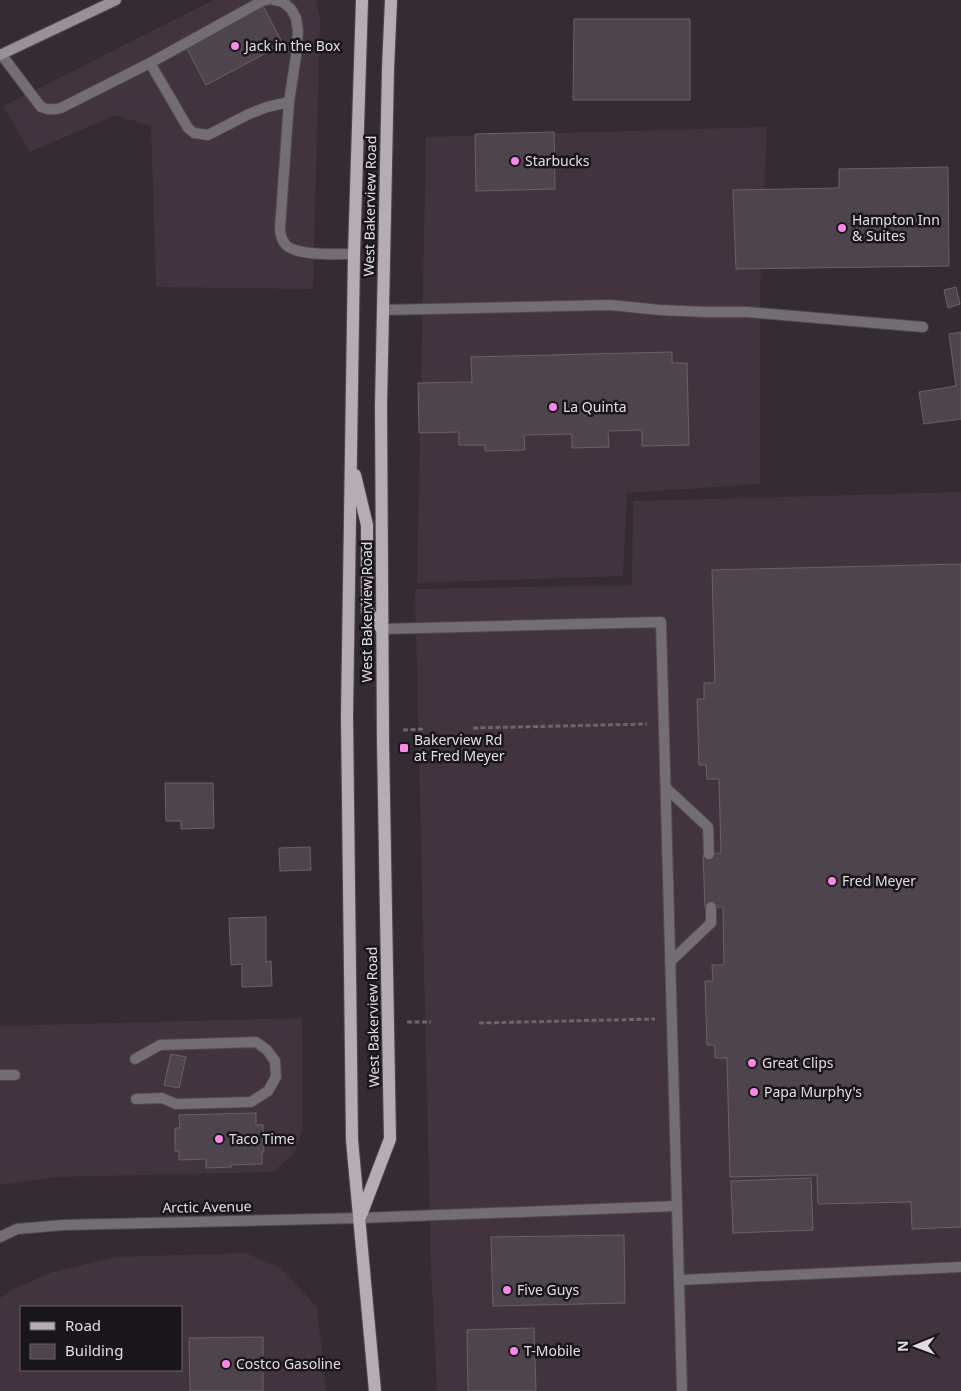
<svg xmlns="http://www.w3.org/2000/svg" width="961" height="1391" viewBox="0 0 961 1391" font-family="'Noto Sans',sans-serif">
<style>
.built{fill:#41343e;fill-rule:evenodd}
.building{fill:#4d454b;stroke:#6a6268}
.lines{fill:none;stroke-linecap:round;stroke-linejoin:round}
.lane-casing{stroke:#50484e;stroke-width:12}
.street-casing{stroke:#50484e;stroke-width:12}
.secondary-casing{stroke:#50484e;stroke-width:12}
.primary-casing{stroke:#50484e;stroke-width:14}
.path{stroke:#6c656a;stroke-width:3;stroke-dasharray:5 2.5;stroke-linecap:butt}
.lane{stroke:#726e71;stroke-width:10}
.street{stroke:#726e71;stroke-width:10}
.secondary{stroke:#989196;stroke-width:10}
.primary{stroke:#b5adb3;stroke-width:12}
.poi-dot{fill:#fa87e7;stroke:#191619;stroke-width:2}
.labels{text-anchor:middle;stroke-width:5;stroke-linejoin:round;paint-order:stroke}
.poi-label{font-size:14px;fill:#e1dce0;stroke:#191619;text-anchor:start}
.street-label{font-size:14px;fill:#e1dce0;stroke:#191619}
</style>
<rect width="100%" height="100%" fill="#342c32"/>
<g class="built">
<path d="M214,0H316L320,18L313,289L156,287L151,126L115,115L30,152L3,106Z"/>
<path d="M767,127L760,292V484L627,493L623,576L417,583L426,137Z"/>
<path d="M961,492V1391H437L431,1265L415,589L632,585L633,501Z"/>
<path d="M302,1018L303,1128L294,1154L273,1172L56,1177L0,1185V1026Z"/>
<path d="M245,1253L281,1268L317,1307L326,1391H0V1299L10,1291L50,1273L115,1257ZM21,1307H181V1370H21Z"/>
</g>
<g class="building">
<path d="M263,6L283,44L206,85L186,47Z"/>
<path d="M574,19H690V100H573Z"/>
<path d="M554,132L555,189L476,191L475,134Z"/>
<path d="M948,167L949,266L736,269L733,190L839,188V169Z"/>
<path d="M956,287L960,304L948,308L944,290Z"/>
<path d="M961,332V419L924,424L919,392L956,386L949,334Z"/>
<path d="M672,352V363H687L689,445L642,446V430L608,431L609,447L572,448V434L524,435L525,450L485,451V445H459V432L419,433L418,383L472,382L471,357Z"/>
<path d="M961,564V1227L912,1229L911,1202L818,1204L817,1175L730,1177L727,1058H715V1045H707L705,981H713L712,965H724L723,907L705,908L703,854L721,853L719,779H707L706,765H699L697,699H704V683H715L712,570Z"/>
<path d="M165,783H213L214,828L181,829V821H166Z"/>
<path d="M310,847L311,870L280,871L279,848Z"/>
<path d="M266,917V962L271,961L272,986L242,987V964L231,965L229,918Z"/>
<path d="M171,1054L186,1057L179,1088L164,1085Z"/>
<path d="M256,1113V1125H263L264,1152H262V1164L231,1165L232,1167L206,1168V1159L179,1160V1151H175V1128H180L179,1115Z"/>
<path d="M811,1178L813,1230L733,1233L731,1181Z"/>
<path d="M624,1235L625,1303L493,1306L491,1237Z"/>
<path d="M534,1328L536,1391H468L467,1330Z"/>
<path d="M263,1337V1391H190L189,1338Z"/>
</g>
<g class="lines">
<defs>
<g id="lane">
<path d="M274,0L283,2L291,9L296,18L298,31L296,56L289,102L280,228C280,235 282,241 287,246C299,256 339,254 354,254"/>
<path d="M1,54L41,107C48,110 54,110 61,108L150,63L264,0H267"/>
<path d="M150,63L188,128L194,133L208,135L249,114L267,107L289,102"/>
<path d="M383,310L610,305L660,310L706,312H747L923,327"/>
<path d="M382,629L661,622L682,1391"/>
<path d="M666,788L708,827L709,854"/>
<path d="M670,962L711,923V907"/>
<path d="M135,1059L160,1045L256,1042L267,1050L275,1061L276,1077L268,1091L251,1102L176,1104L162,1098L136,1099"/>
<path d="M0,1075H15"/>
<path d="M360,1218L677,1206"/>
<path d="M680,1280L961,1267"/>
</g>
<path id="street" d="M0,1237L17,1229L63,1225L360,1218"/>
<path id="secondary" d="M0,55L116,0"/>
<g id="primary">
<path d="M362,0L354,254L347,716L352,1140L375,1391"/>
<path d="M355,475L367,525V611L382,629"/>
<path d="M361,1215L390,1139L383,742L381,406L388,69L391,0"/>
</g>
</defs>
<use href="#lane" class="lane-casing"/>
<use href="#street" class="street-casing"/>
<use href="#secondary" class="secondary-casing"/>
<use href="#primary" class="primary-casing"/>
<g class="path">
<path d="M473,728L647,724"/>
<path d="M403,730L424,729"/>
<path d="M407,1022H431"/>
<path d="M479,1023L655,1019"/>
</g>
<use href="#lane" class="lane"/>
<use href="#street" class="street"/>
<use href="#secondary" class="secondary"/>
<use href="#primary" class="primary"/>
</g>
<g class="poi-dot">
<circle cx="235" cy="46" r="5"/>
<circle cx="515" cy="161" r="5"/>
<circle cx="842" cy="228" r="5"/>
<circle cx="553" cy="407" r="5"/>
<rect x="399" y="743" width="10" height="10" rx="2.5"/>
<circle cx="832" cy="881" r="5"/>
<circle cx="752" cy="1063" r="5"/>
<circle cx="754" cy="1092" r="5"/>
<circle cx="219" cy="1139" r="5"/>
<circle cx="507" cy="1290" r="5"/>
<circle cx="514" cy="1351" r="5"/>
<circle cx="226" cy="1364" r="5"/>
</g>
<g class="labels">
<g class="poi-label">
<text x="245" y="51">Jack in the Box</text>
<text x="525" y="166">Starbucks</text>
<text x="852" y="225">Hampton Inn<tspan x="852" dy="16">&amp; Suites</tspan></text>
<text x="563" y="412">La Quinta</text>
<text x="414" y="745">Bakerview Rd<tspan x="414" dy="16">at Fred Meyer</tspan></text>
<text x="842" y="886">Fred Meyer</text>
<text x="762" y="1068">Great Clips</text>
<text x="764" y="1097">Papa Murphy's</text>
<text x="229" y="1144">Taco Time</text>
<text x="517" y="1295">Five Guys</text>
<text x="524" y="1356">T-Mobile</text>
<text x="236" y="1369">Costco Gasoline</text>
</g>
<g class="street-label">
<text transform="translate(370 206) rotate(-89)" y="5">West Bakerview Road</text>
<text transform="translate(367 612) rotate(-90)" y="5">West Bakerview Road</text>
<text transform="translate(373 1017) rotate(-91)" y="5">West Bakerview Road</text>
<text transform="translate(207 1207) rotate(-1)" y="5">Arctic Avenue</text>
</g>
</g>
<rect x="20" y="1306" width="162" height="65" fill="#191619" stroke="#696569"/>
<rect x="30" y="1322" width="25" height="8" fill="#b5adb3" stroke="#696569"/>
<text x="65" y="1331" font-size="15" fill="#e1dce0">Road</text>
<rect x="30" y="1344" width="25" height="15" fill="#4d454b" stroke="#696569"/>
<text x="65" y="1356" font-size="15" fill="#e1dce0">Building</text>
<g transform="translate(916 1346) rotate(269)" stroke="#191619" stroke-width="4" paint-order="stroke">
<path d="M0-4L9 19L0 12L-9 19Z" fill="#e1dce0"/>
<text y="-8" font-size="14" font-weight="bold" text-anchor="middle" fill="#e1dce0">N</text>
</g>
</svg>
